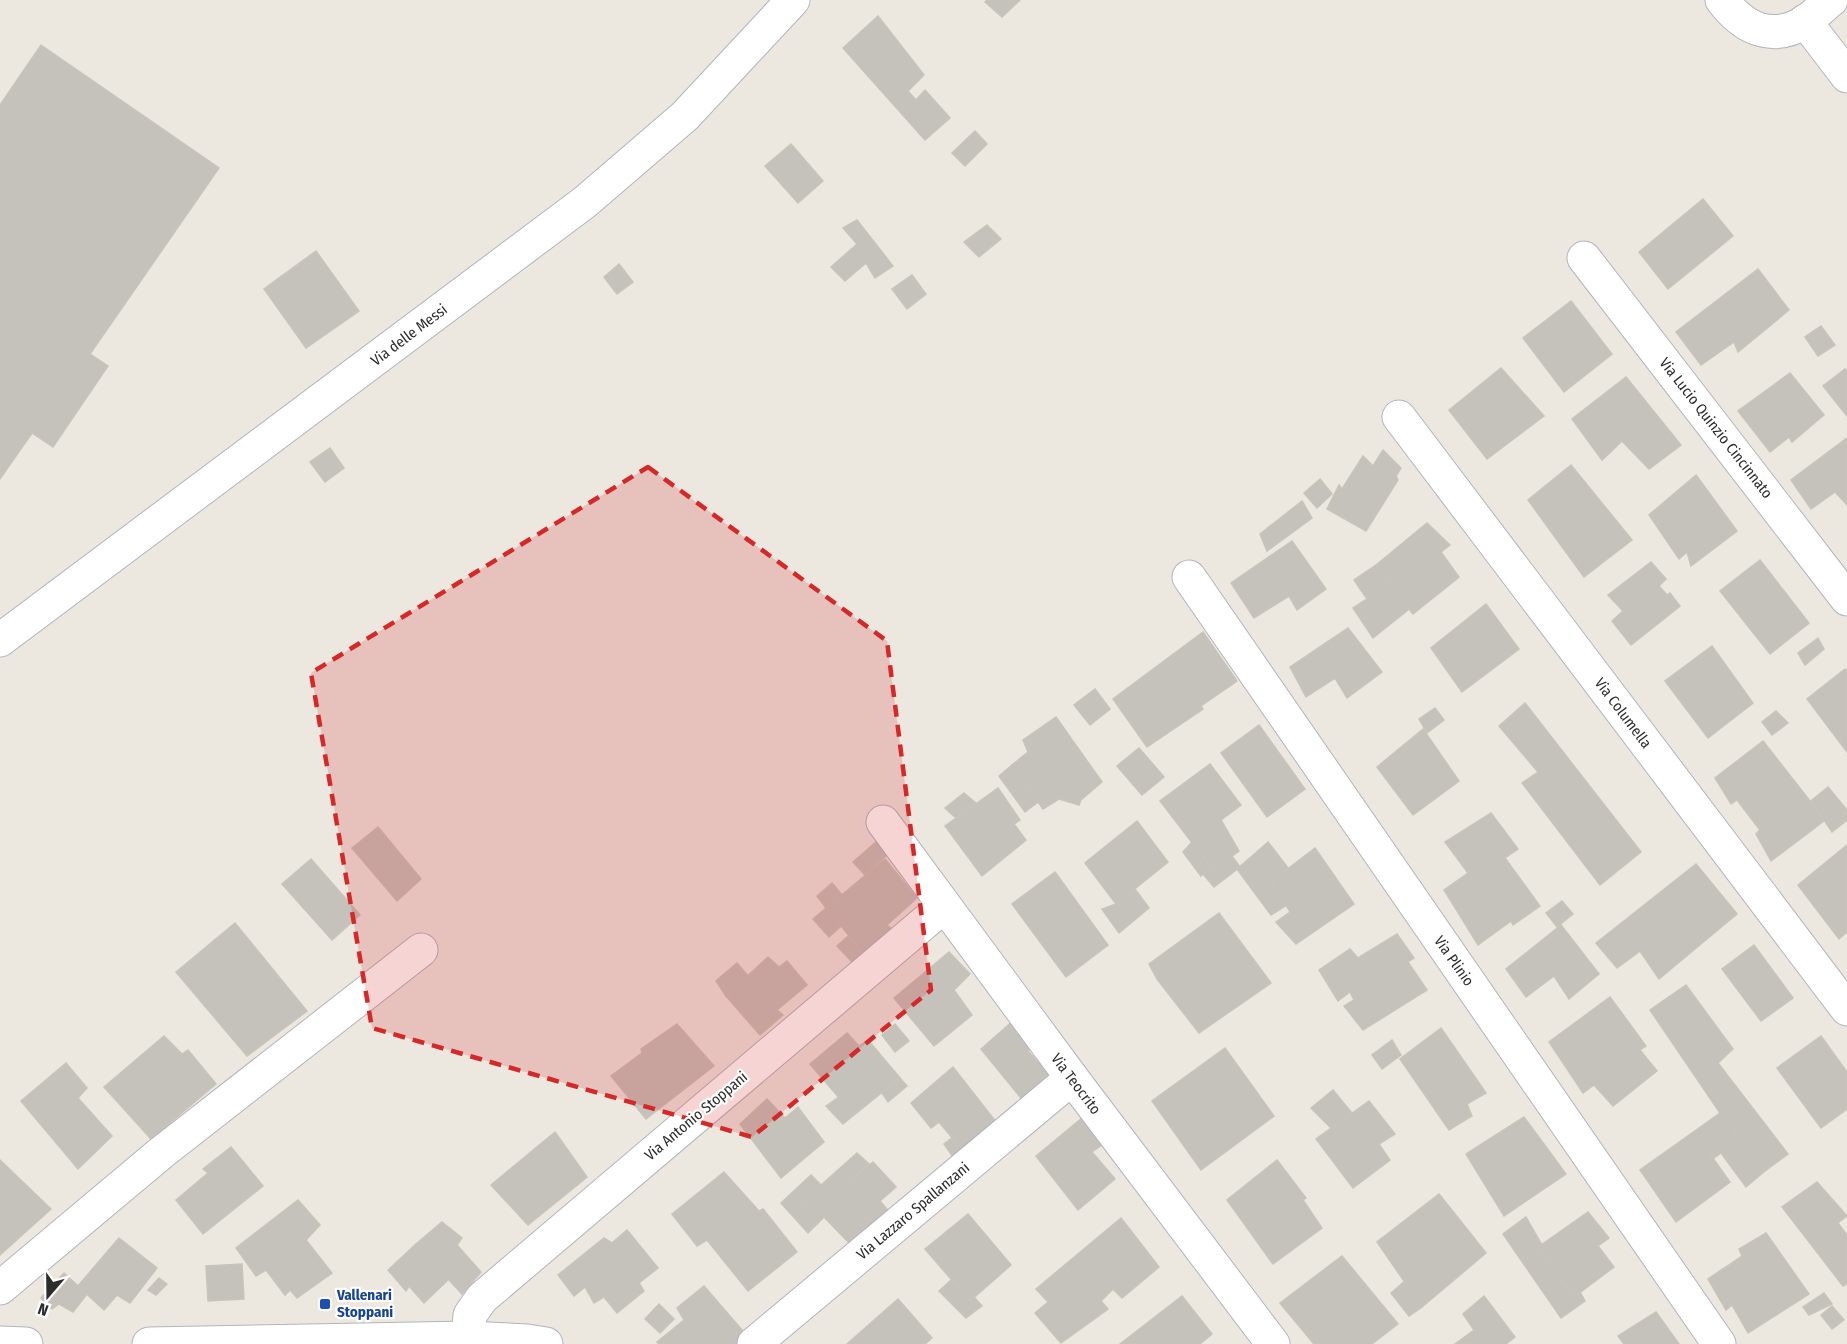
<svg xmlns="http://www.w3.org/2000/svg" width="1847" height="1344" viewBox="0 0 1847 1344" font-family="'Fira Sans Condensed',sans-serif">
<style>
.building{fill:#c5c2bb;stroke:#c8c4b9;stroke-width:1.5}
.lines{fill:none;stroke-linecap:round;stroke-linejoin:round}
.minor-casing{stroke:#b3b4be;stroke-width:35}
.minor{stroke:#fff;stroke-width:33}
.marked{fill:#d62828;fill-opacity:0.2;stroke:#d62828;stroke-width:4.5;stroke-dasharray:12 8;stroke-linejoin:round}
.transit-dot{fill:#1a4fb4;stroke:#fff;stroke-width:2}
.labels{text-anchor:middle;stroke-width:4.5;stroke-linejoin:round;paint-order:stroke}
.street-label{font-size:15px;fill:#2c2c2c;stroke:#fff}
.transit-label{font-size:15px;font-weight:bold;fill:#164399;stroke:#fff;text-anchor:start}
</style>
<rect width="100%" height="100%" fill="#ece8e0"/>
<g class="building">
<path d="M987,0H1020L1002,17L985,2Z"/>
<path d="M878,16L924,75L908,91L916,100L925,90L950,118L925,140L843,48Z"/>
<path d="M41,45L219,168L90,354L108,366L53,447L32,433L0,479V105Z"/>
<path d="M975,131L987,144L965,166L952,153Z"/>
<path d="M791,144L823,181L798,203L765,166Z"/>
<path d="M1703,199L1733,236L1668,289L1639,252Z"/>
<path d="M857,220L893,266L875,278L866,263L845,281L831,267L857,244L843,228Z"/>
<path d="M987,225L1001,239L979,257L964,242Z"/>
<path d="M316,251L359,311L306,348L264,289Z"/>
<path d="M619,264L633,282L617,294L604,277Z"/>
<path d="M1758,269L1789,310L1738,352L1734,342L1701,365L1676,332Z"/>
<path d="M912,275L926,294L907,309L892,289Z"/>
<path d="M1571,301L1612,354L1564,392L1523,338Z"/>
<path d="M1821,326L1835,345L1818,356L1805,337Z"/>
<path d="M1501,368L1544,416L1487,459L1449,410Z"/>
<path d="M1845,369L1847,371V416L1823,386Z"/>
<path d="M1790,373L1824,415L1792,442L1789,437L1770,452L1738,411Z"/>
<path d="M1626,377L1681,445L1649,469L1622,441L1602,460L1572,419Z"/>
<path d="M1847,438V505L1835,492L1811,509L1791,480Z"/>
<path d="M330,448L344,468L325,482L310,462Z"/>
<path d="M1383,450L1401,468L1396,476L1398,480L1366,531L1327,509L1339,485L1342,489L1363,456L1373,466Z"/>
<path d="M1571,465L1632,540L1584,577L1528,500Z"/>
<path d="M1696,475L1737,531L1691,566L1687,552L1679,559L1649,515Z"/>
<path d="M1320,479L1332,494L1317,508L1304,493Z"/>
<path d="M1302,501L1312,518L1267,551L1260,534Z"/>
<path d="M1427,523L1450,545L1441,552L1459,577L1413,614L1376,565Z"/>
<path d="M1292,541L1326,589L1297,610L1289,596L1254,618L1231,583Z"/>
<path d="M1760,560L1809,623L1770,654L1720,591Z"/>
<path d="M1651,562L1666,579L1659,586L1667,595L1670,593L1680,606L1631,645L1612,621L1623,611L1608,595Z"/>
<path d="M1376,565L1409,609L1373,638L1353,608L1367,599L1354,580Z"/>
<path d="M1486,604L1519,649L1462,692L1431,648Z"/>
<path d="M1348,628L1382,672L1347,698L1335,678L1306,697L1290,667Z"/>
<path d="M1203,632L1237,681L1201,706L1203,709L1147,747L1113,699Z"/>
<path d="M1818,638L1824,649L1805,665L1798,653Z"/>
<path d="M1712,646L1753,703L1708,738L1665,681Z"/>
<path d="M1845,669L1847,671V752L1807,699Z"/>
<path d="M1095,689L1110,709L1090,725L1074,705Z"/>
<path d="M1525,703L1641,852L1600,885L1522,783L1538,772L1499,726Z"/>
<path d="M1435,708L1444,720L1427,733L1419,719Z"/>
<path d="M1776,711L1788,723L1772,735L1762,722Z"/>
<path d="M1056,717L1102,782L1081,800L1079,805L1059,799L1043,809L1012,765L1028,752L1023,740Z"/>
<path d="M1259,725L1305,789L1267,817L1221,753Z"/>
<path d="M1423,729L1459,781L1413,815L1377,767Z"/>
<path d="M1763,741L1825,820L1771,861L1756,834L1760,830L1737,800L1731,804L1715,778Z"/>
<path d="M1139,748L1164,777L1142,795L1117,766Z"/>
<path d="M1210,764L1241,805L1221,820L1239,851L1213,870L1160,801Z"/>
<path d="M1012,765L1038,802L1025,812L999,776Z"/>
<path d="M1828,787L1847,810V820L1832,832L1811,801Z"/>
<path d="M998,788L1020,820L1014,824L1026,840L982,876L945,826Z"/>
<path d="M964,793L977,804L956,818L945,808Z"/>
<path d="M1491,813L1518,849L1505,858L1540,906L1513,925L1511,921L1478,945L1444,890L1468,873L1445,842Z"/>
<path d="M1137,821L1168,862L1116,904L1085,863Z"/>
<path d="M378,827L421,879L397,901L352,848Z"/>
<path d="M877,841L888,854L865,875L853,862Z"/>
<path d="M1192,842L1213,870L1232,856L1240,867L1214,887L1203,874L1201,876L1183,852Z"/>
<path d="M1268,842L1288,868L1272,881L1287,905L1271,915L1237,869Z"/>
<path d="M1847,845V932L1839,939L1798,885Z"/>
<path d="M1315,848L1354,904L1296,944L1276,922L1290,912L1272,881Z"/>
<path d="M311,859L360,915L332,940L282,884Z"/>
<path d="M885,859L917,898L887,925L893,930L865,955L826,908Z"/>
<path d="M1696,864L1737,914L1659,979L1640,951L1617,968L1596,943Z"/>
<path d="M1055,872L1108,945L1066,977L1012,904Z"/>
<path d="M832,883L842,895L826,908L817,896Z"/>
<path d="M1135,889L1149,908L1119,933L1102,909L1116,904Z"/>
<path d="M1562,901L1573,914L1557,927L1546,913Z"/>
<path d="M826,908L841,926L829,937L813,919Z"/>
<path d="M1219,913L1271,983L1199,1033L1157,979L1149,964Z"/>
<path d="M235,923L307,1011L247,1056L176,972Z"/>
<path d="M1561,925L1599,974L1569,999L1554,976L1526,997L1506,969Z"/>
<path d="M1397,934L1414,958L1408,962L1427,990L1363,1030L1344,1006L1354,1000L1350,992L1338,1001L1319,970L1350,949L1358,958Z"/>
<path d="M848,936L865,955L853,963L837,946Z"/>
<path d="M1754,945L1793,998L1761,1021L1722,969Z"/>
<path d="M949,952L970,974L954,990L972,1015L934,1046L894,998Z"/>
<path d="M768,957L779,967L787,961L807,985L777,1010L783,1015L760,1035L726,996Z"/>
<path d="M737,963L748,976L726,996L716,981Z"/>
<path d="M1686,985L1733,1049L1718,1063L1788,1154L1765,1171L1734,1133L1710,1154L1730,1182L1676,1222L1640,1170L1720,1113L1650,1010Z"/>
<path d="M1610,997L1646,1046L1640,1050L1657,1071L1613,1106L1594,1085L1583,1093L1549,1042Z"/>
<path d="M1015,1019L1035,1045L1028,1051L1052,1078L1025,1103L981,1049Z"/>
<path d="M677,1024L714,1066L646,1119L611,1076L642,1053L641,1049Z"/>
<path d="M895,1024L909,1041L895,1052L882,1035Z"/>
<path d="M1441,1028L1486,1093L1467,1104L1472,1116L1449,1130L1400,1059Z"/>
<path d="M847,1033L859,1046L868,1040L900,1078L854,1115L810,1064Z"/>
<path d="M164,1036L182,1054L188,1050L216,1084L151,1139L104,1087Z"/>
<path d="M1821,1036L1847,1072V1109L1821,1128L1777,1068Z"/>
<path d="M1392,1040L1401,1055L1382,1069L1372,1055Z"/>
<path d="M1225,1048L1274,1116L1201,1170L1152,1101Z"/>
<path d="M66,1063L87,1088L78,1098L112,1136L78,1169L21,1101Z"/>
<path d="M953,1067L996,1122L963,1151L939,1122L931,1128L911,1103Z"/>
<path d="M900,1078L907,1086L888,1102L882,1093Z"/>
<path d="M1333,1090L1352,1113L1331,1128L1311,1108Z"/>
<path d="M839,1097L854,1115L843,1124L826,1106Z"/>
<path d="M767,1099L785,1118L798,1107L824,1142L781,1178L740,1124Z"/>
<path d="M1369,1101L1395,1134L1379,1144L1390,1160L1353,1188L1316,1139Z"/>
<path d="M1524,1117L1566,1174L1504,1216L1466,1154Z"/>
<path d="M1082,1118L1103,1144L1092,1152L1115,1179L1078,1210L1036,1156Z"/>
<path d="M555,1132L587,1177L528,1225L491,1185Z"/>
<path d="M1734,1133L1765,1171L1746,1187L1721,1153L1714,1158L1710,1154Z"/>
<path d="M952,1138L963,1151L953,1157L944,1144Z"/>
<path d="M231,1147L263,1186L203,1234L176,1200L208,1173L203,1169Z"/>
<path d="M857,1153L869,1164L840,1188L829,1178Z"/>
<path d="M0,1160L51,1209L0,1255Z"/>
<path d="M1277,1160L1306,1198L1303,1200L1322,1228L1273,1264L1227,1200Z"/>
<path d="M873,1162L896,1187L880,1201L891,1214L853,1247L824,1217L817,1224L801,1203L829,1178L840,1188Z"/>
<path d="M724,1172L759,1211L763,1209L797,1252L748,1291L707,1240L697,1246L672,1214Z"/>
<path d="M811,1175L821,1185L801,1203L817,1224L808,1233L781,1203Z"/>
<path d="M1817,1182L1847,1216L1838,1223L1847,1235V1284L1843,1286L1782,1207Z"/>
<path d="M1439,1194L1486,1253L1422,1307L1377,1242Z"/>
<path d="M298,1200L320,1225L306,1240L332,1273L297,1298L290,1290L285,1295L266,1270L256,1276L236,1248Z"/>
<path d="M1588,1212L1609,1238L1598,1246L1614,1267L1574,1297L1537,1248Z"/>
<path d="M968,1214L1011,1265L970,1301L925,1249Z"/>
<path d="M1526,1217L1542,1245L1537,1248L1574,1297L1580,1292L1585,1301L1561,1318L1503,1234Z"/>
<path d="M1121,1218L1159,1267L1122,1298L1113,1289L1101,1301L1108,1309L1061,1343L1035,1313L1048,1302L1036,1289Z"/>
<path d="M442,1222L462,1238L457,1245L481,1272L462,1294L416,1244Z"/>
<path d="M627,1230L658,1268L639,1283L644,1291L617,1313L604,1297L594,1303L585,1287L574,1296L558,1275L604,1238L612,1243Z"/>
<path d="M1766,1233L1809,1294L1748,1333L1732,1305L1726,1310L1708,1279L1742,1256L1739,1249Z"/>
<path d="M119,1238L157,1268L130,1303L117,1295L104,1310L78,1286Z"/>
<path d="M416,1244L449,1279L424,1303L409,1286L406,1291L388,1270Z"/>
<path d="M1342,1256L1398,1324L1372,1344H1314L1280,1303Z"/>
<path d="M242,1264L244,1299L208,1301L206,1266Z"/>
<path d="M64,1273L87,1294L73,1312L59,1304L52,1309L41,1298Z"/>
<path d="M159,1278L167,1284L156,1295L148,1290Z"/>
<path d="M951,1280L970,1301L974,1297L982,1306L966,1318L939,1291Z"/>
<path d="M1405,1281L1422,1307L1409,1316L1391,1293Z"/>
<path d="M704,1286L748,1337L740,1344H659L657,1342L684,1320L677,1308Z"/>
<path d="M1824,1293L1832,1304L1809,1315L1803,1307Z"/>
<path d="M1182,1296L1212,1334L1200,1344H1120Z"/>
<path d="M1484,1296L1515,1337L1506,1344H1455L1474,1330L1463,1314Z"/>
<path d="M898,1299L932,1338L925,1344H847Z"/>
<path d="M659,1304L674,1319L660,1333L645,1319Z"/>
<path d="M1832,1306L1844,1320L1832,1329L1821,1315Z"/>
<path d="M1656,1312L1679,1344H1624L1618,1336Z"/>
</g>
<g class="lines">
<defs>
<g id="minor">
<path d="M1722,0C1744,29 1772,42 1805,22C1814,16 1822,7 1831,0"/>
<path d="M1805,21L1847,76"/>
<path d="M1584,258L1847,599"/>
<path d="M1399,417L1847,1009"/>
<path d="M1189,577L1719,1344"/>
<path d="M0,640L585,202L685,116L793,0"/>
<path d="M883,822L1072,1078L1273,1344"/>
<path d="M0,1288L161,1153L421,950"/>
<path d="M468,1338L470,1315L482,1298L944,906"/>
<path d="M0,1343L26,1344"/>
<path d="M149,1344L468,1338L527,1341L546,1344"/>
<path d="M754,1344L1072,1078"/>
</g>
</defs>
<use href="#minor" class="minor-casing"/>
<use href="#minor" class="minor"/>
</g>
<path class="marked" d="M648,467L887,641L931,990L752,1137L372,1028L311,673Z"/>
<rect class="transit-dot" x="319" y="1298" width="12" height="12" rx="3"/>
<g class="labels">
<g class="street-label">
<text transform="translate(409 335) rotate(-37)" y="5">Via delle Messi</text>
<text transform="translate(1716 428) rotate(52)" y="5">Via Lucio Quinzio Cincinnato</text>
<text transform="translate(1623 713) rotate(53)" y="5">Via Columella</text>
<text transform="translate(1454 961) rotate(55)" y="5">Via Plinio</text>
<text transform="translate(1076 1084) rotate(53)" y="5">Via Teocrito</text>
<text transform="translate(696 1116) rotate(-40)" y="5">Via Antonio Stoppani</text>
<text transform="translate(913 1211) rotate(-40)" y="5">Via Lazzaro Spallanzani</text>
</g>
<g class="transit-label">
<text x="337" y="1300">Vallenari<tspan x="337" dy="17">Stoppani</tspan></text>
</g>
</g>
<g transform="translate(48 1296) rotate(200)" stroke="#ffffff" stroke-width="4.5" paint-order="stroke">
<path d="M0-4.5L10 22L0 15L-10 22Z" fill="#2c2c2c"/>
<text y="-9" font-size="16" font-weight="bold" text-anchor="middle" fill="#2c2c2c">N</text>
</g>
</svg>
